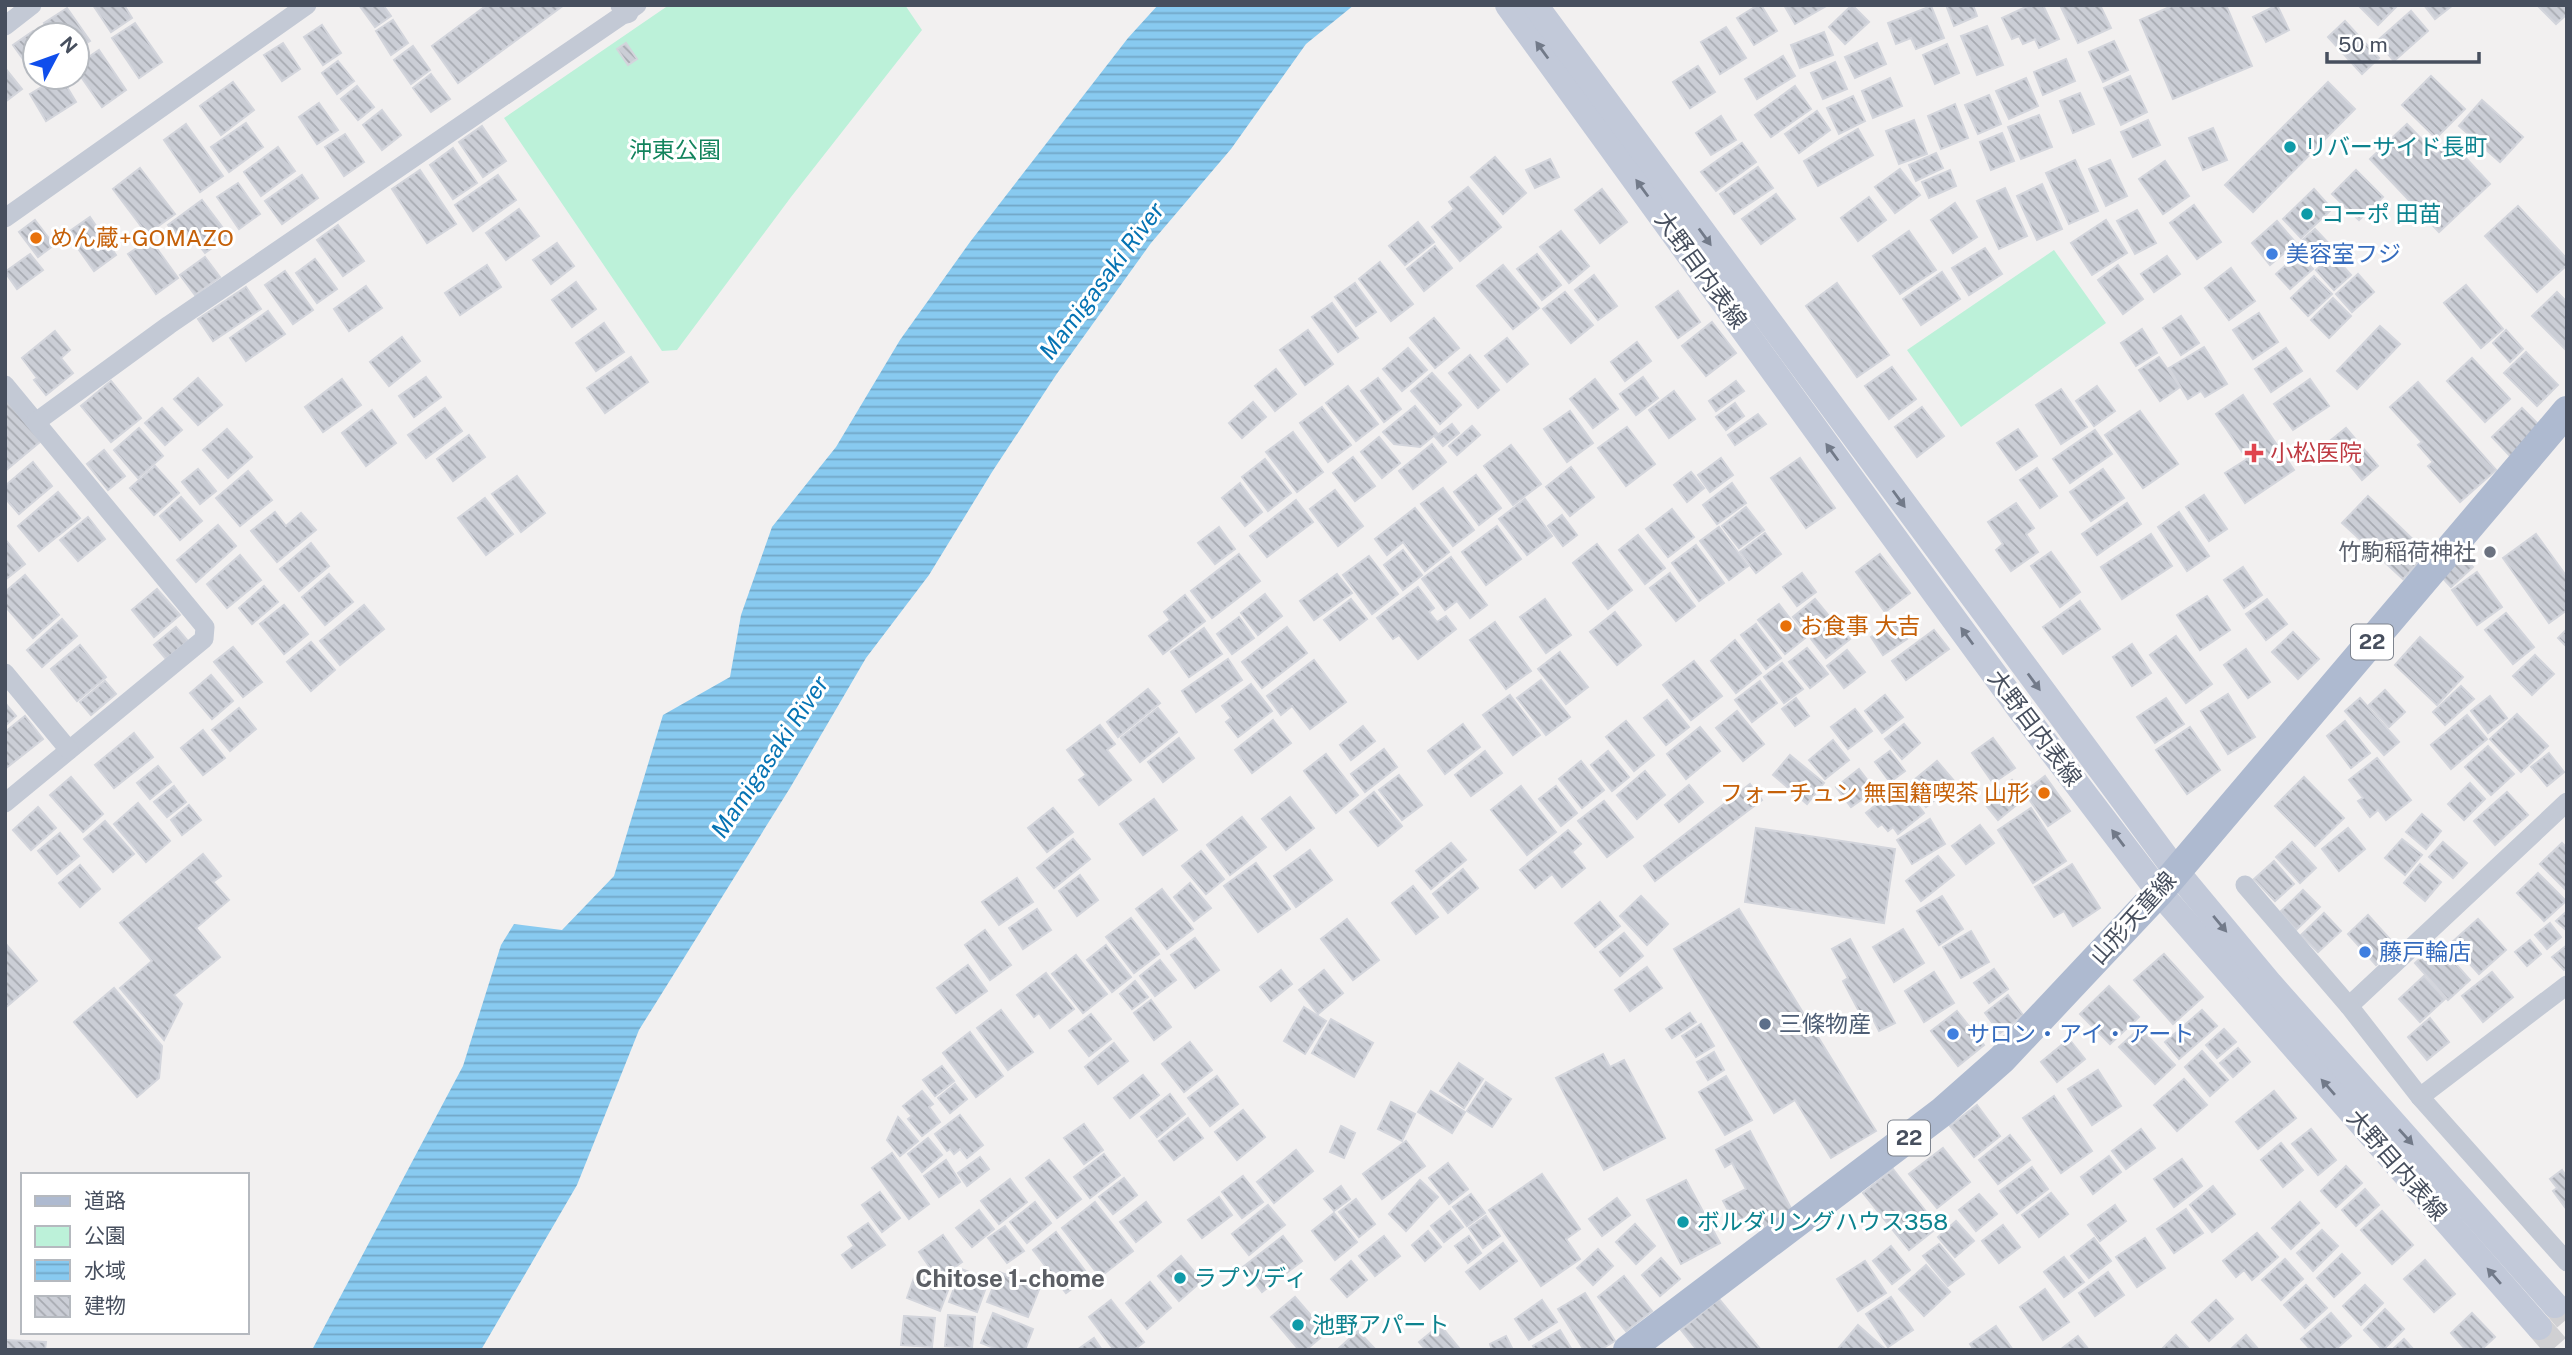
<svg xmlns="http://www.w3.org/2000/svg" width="2572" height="1355" viewBox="0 0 2572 1355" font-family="'Public Sans','Noto Sans JP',sans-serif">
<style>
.park{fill:#bcf1d9}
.water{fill:url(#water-rules)}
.building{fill:url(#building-back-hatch);stroke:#d3d5dc;stroke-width:2}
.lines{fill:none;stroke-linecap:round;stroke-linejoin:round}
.secondary-tunnel{stroke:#d0d0d3;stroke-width:26;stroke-dasharray:26 13;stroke-linecap:butt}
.minor{stroke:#c3c9d5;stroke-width:19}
.tertiary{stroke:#c3c9d5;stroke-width:23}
.secondary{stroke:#c2c9d9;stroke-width:26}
.primary{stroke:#aebad0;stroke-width:30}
.oneway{fill:#727a89}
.culture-dot{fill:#0f9aa8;stroke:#fff;stroke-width:2.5}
.food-dot{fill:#e8710a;stroke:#fff;stroke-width:2.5}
.shop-dot{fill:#3f7fe0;stroke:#fff;stroke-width:2.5}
.health-dot{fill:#e0444e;stroke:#fff;stroke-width:2.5}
.worship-dot{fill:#6b7280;stroke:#fff;stroke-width:2.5}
.service-dot{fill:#5c6f8a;stroke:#fff;stroke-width:2.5}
.labels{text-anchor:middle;stroke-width:6;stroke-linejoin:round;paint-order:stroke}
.shield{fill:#fff;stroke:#7e848e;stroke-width:2}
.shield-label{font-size:21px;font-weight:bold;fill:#474f5e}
.culture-label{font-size:23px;fill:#0d838f;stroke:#fff;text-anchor:start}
.park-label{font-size:23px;fill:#13845d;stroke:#fff}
.food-label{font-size:23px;fill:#c56008;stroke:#fff;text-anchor:start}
.shop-label{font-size:23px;fill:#366cbe;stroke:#fff;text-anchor:start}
.street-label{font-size:23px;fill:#474f5e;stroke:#fff}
.health-label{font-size:23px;fill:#be3a42;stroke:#fff;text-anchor:start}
.worship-label{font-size:23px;fill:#5b616d;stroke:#fff;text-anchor:end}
.service-label{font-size:23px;fill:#4e5e75;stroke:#fff;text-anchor:start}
.water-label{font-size:24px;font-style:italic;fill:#0573b3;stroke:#fff}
.neighbourhood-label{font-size:24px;font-weight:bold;fill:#5c5f65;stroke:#fff}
</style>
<defs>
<pattern id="water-rules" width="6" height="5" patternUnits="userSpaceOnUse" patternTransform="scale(1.75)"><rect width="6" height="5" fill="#88caf0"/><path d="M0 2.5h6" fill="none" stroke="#71a6c6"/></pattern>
<pattern id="building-back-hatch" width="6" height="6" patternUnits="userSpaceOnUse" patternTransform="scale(1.75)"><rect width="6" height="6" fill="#cbced6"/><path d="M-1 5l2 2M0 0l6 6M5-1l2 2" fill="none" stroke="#a7aab1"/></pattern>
</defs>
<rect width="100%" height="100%" fill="#f2f0f0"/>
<g class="park">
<path d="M669,5H905L922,30L791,197L677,350L662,351L504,118Z"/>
<path d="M2054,250L2106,323L1961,427L1907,350Z"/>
</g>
<path class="water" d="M1158,5H1354L1306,44L1231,149L1151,243L1056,375L992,472L929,575L866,658L790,788L639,1030L577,1185L481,1350H312L463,1066L501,945L514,924L562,930L614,876L663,715L730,677L741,615L772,527L836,447L900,340L970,242L1128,38Z"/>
<g class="building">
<path d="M93,5H124L132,18L111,32Z"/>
<path d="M359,5H383L391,16L375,27Z"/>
<path d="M487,5H564L458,83L432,46Z"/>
<path d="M1758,5H1761L1777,31L1754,45L1737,18Z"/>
<path d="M1784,5H1828L1795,24Z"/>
<path d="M1852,5L1869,22L1845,44L1829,27Z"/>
<path d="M1946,5H1973L1977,16L1954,26Z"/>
<path d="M2030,5H2043L2059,39L2039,48L2035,39L2023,44L2019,36L2012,39L2002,18Z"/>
<path d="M2060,5H2100L2111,28L2078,43Z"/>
<path d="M2174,5H2226L2252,66L2173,99L2140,20Z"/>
<path d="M2277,5L2289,30L2266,42L2253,17Z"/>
<path d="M2358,5H2398L2378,25Z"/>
<path d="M2424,5H2453L2435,19Z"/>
<path d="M2537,5H2567V14L2556,24Z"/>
<path d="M1931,6L1944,38L1916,49L1911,38L1896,44L1888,23Z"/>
<path d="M67,8L90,41L77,49V35H53L44,23Z"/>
<path d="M2411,11L2428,31L2394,61L2377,41Z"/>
<path d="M393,20L408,43L391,55L376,31Z"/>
<path d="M2345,21L2379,58L2362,74L2328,37Z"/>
<path d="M135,23L162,62L139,78L112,38Z"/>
<path d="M322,25L341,53L323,65L304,37Z"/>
<path d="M1987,26L2003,65L1977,75L1961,36Z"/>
<path d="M1726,27L1746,58L1720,74L1701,42Z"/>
<path d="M33,31L36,35L35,76L13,45Z"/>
<path d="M1824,32L1833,55L1800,68L1791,45Z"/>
<path d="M2114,41L2128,70L2103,82L2089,52Z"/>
<path d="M283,43L300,69L282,81L264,55Z"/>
<path d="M626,43L637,59L628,65L617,49Z"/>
<path d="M1877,43L1886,64L1855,78L1845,57Z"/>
<path d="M1947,44L1959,73L1935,84L1923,55Z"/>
<path d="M413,46L430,70L411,84L394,60Z"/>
<path d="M99,50L126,90L102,107L77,71V65Z"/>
<path d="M1783,56L1795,76L1757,99L1745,79Z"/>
<path d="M2066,59L2075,81L2043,95L2034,72Z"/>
<path d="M338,61L354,81L337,94L322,73Z"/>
<path d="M1835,62L1847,89L1823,99L1811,73Z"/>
<path d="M1698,66L1715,92L1690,108L1673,82Z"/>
<path d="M5,68L22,89L5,102Z"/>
<path d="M431,74L450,99L431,112L413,88Z"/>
<path d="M2130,76L2147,112L2121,125L2104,88Z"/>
<path d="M2431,76L2465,109L2436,138L2402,105Z"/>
<path d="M58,77H61L76,102L46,121L30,94Z"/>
<path d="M1890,78L1902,106L1873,118L1862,91Z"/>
<path d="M2026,78L2038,106L2009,119L1996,91Z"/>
<path d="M233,82L254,110L221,135L200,106Z"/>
<path d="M2328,82L2355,109L2253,212L2225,185Z"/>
<path d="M357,86L374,107L358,120L341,99Z"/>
<path d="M1795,86L1811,109L1771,137L1755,115Z"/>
<path d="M2080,93L2094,124L2073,133L2060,101Z"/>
<path d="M1989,95L2001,124L1978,134L1965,105Z"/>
<path d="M1853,96L1865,121L1839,134L1827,108Z"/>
<path d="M2482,100L2523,137L2500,162L2459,126Z"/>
<path d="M319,103L338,130L317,144L299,117Z"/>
<path d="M1955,104L1968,138L1941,149L1928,116Z"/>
<path d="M382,110L401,135L382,150L363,125Z"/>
<path d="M1817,111L1830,130L1799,153L1785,134Z"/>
<path d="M2039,115L2052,147L2021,159L2008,127Z"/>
<path d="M1721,116L1736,140L1711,155L1696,133Z"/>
<path d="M1914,120L1927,154L1899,164L1886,131Z"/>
<path d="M2148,120L2160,145L2133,157L2121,132Z"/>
<path d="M246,123L263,147L229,172L211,147Z"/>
<path d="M186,124L223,176L200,192L164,140Z"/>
<path d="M2407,124L2436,154L2450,141L2490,184L2439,232L2370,159Z"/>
<path d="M482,126L506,161L483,177L459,142Z"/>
<path d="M2213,128L2227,160L2203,170L2189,138Z"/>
<path d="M1858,129L1873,155L1818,186L1804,161Z"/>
<path d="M2002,133L2014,161L1991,170L1980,142Z"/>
<path d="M345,134L364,162L344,176L325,147Z"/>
<path d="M1742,143L1756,162L1716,191L1701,172Z"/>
<path d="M278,147L295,171L261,196L244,172Z"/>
<path d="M453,148L477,183L453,199L430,165Z"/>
<path d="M1936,153L1943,168L1916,181L1909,165Z"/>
<path d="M1495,157L1526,193L1503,214L1471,177Z"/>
<path d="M1550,159L1559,177L1535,188L1526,170Z"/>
<path d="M2075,160L2098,211L2069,224L2046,173Z"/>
<path d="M2110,160L2127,196L2106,206L2089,169Z"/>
<path d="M2165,161L2189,196L2163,214L2139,179Z"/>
<path d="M1758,167L1773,188L1734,214L1720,194Z"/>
<path d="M140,168L175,214L147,234L113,189Z"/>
<path d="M1900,169L1920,195L1895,213L1875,187Z"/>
<path d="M420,170L456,224L427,243L392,189Z"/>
<path d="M1950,170L1956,186L1929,198L1922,182Z"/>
<path d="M2356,170L2383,197L2359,220L2332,194Z"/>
<path d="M302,175L318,198L282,224L265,201Z"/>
<path d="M498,175L516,200L473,231L455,205Z"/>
<path d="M238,183L260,214L239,229L217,197Z"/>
<path d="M2042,184L2062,229L2037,240L2017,196Z"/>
<path d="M1468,187L1501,227L1460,261L1432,227L1454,209L1449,202Z"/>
<path d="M2005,188L2027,236L1999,249L1977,201Z"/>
<path d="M1602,189L1627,222L1600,243L1575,210Z"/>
<path d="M2314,189L2332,209L2301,238L2283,219Z"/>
<path d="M1776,194L1795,219L1761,244L1742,219Z"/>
<path d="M1869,197L1886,220L1858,241L1841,218Z"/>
<path d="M202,200L229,236L205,253L190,234L180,241L168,225Z"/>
<path d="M1955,203L1977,237L1953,253L1931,220Z"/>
<path d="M2194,205L2221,242L2197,259L2170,223Z"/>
<path d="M2518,206L2567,259V265L2537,292L2485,236Z"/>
<path d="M519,209L539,236L506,260L486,233Z"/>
<path d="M2137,210L2156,243L2135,254L2117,221Z"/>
<path d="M90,217L116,255L94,271L67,233Z"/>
<path d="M35,220L54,245L38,257L19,232Z"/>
<path d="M2106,220L2127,253L2092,275L2071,243Z"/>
<path d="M2277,221L2296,243L2270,265L2252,243Z"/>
<path d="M1418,222L1434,242L1405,265L1389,246Z"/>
<path d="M338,225L364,261L343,276L317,240Z"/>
<path d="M2315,229L2334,249L2318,264L2299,243Z"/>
<path d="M1561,231L1589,266L1569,283L1540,247Z"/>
<path d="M1909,231L1936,270L1900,294L1873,256Z"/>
<path d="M150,239L178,278L156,294L128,254Z"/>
<path d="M557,243L574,266L551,284L533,260Z"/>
<path d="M1435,246L1452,268L1424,291L1407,269Z"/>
<path d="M1985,248L2002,274L1969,295L1952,268Z"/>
<path d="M2299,253L2313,269L2290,289L2276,274Z"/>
<path d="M30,254L43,270L17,289L5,272Z"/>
<path d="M1537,254L1561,285L1542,300L1517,269Z"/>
<path d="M2333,255L2351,275L2334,290L2316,270Z"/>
<path d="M2167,256L2180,274L2154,292L2141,274Z"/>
<path d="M205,257L220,277L195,295L180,275Z"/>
<path d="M315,259L337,289L317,303L296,273Z"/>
<path d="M1380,262L1413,304L1391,321L1359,279Z"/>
<path d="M487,265L501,287L460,315L445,293Z"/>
<path d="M1503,265L1539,308L1513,329L1477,286Z"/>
<path d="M2118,265L2143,299L2123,314L2098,280Z"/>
<path d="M2231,268L2255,301L2229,320L2205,288Z"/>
<path d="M285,271L313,310L293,324L265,285Z"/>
<path d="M1942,272L1960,299L1921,325L1903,299Z"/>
<path d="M2358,274L2374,292L2352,312L2336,294Z"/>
<path d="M1594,275L1617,306L1598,320L1575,290Z"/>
<path d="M2314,276L2332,294L2308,316L2291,298Z"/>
<path d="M576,282L596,309L572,327L552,300Z"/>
<path d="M1355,283L1376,312L1356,326L1335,297Z"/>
<path d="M1837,283L1889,355L1857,377L1806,306Z"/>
<path d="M2466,285L2503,329L2481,348L2444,303Z"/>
<path d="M366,286L382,308L349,331L334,309Z"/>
<path d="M246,287L261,309L213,341L198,319Z"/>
<path d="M1678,291L1700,322L1678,338L1656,307Z"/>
<path d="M1565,292L1593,325L1571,343L1543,309Z"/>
<path d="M2557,292L2567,302V351L2532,316Z"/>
<path d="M2333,298L2351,316L2329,338L2311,320Z"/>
<path d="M1332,303L1358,338L1338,352L1312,317Z"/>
<path d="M268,311L285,334L246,361L230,338Z"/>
<path d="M2259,313L2278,342L2253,359L2233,330Z"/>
<path d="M2181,316L2199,343L2181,355L2163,328Z"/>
<path d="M1434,318L1459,348L1435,368L1410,338Z"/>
<path d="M1712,322L1736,353L1706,376L1682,346Z"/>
<path d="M604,323L624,352L596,371L576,343Z"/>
<path d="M2380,326L2400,344L2357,389L2337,371Z"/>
<path d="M2142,329L2157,353L2136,366L2121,343Z"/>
<path d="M1308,330L1333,364L1305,385L1280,350Z"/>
<path d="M2506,330L2523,349L2510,362L2493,343Z"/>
<path d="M55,331L70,350L61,358L73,373L46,395L34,380L37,378L22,358Z"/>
<path d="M402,337L420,361L389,386L370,362Z"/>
<path d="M1507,338L1528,364L1507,382L1485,356Z"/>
<path d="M1637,342L1651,361L1625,381L1611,362Z"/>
<path d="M2204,347L2227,384L2205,397L2201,391L2188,399L2169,368Z"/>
<path d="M1408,348L1427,370L1402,391L1383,369Z"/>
<path d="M2286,348L2302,371L2271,392L2255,369Z"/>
<path d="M2526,352L2558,385L2537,406L2504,373Z"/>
<path d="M1470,355L1499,390L1478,408L1449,373Z"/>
<path d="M631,357L648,382L605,413L587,388Z"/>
<path d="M2159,357L2180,387L2160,401L2139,370Z"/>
<path d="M2472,358L2510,399L2485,422L2447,381Z"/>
<path d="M1892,367L1916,399L1889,419L1865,386Z"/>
<path d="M1276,369L1296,394L1275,411L1255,386Z"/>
<path d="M1432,373L1461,405L1440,424L1411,391Z"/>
<path d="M426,377L441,397L414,417L399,396Z"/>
<path d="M1643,377L1658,398L1636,415L1620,394Z"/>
<path d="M198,378L222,405L198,425L174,399Z"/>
<path d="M1378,378L1401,409L1384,422L1361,391Z"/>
<path d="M342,379L361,405L323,432L305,407Z"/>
<path d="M1595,379L1618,409L1593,428L1570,399Z"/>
<path d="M2310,379L2329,406L2293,430L2274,404Z"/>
<path d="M111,381L141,418L111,442L81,406Z"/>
<path d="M1736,381L1744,391L1716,411L1709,401Z"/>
<path d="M2418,382L2496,470L2460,502L2428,466L2433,462L2418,445L2422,442L2390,407Z"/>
<path d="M1348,386L1378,424L1356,441L1326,403Z"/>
<path d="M2097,386L2115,411L2094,426L2076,401Z"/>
<path d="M2061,389L2087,427L2061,444L2036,405Z"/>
<path d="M1674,391L1695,419L1669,438L1649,410Z"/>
<path d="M2243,395L2294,470L2245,503L2225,473L2247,459L2216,414Z"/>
<path d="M5,398L41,441L5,471Z"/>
<path d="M1253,402L1266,417L1242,438L1229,423Z"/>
<path d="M1735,403L1744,416L1726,430L1716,417Z"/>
<path d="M1415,406L1437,433L1420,447L1394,444L1383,432Z"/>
<path d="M1322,407L1351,445L1328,462L1300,423Z"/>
<path d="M1922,407L1944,436L1917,457L1895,427Z"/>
<path d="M162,408L182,430L165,445L145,423Z"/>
<path d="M445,408L462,431L426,458L408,435Z"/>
<path d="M2522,408L2541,427L2511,457L2492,437Z"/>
<path d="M372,410L396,443L366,466L342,433Z"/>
<path d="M1570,411L1593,443L1567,462L1544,429Z"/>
<path d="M2140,411L2178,464L2143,488L2105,435Z"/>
<path d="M1758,414L1766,424L1735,445L1728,435Z"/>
<path d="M1452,424L1459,433L1443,446L1435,437Z"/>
<path d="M1472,426L1480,435L1457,455L1449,446Z"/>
<path d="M1627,427L1655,464L1626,486L1598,448Z"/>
<path d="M139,428L163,456L138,478L114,450Z"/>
<path d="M2346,428L2378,466L2362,480L2330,441Z"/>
<path d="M227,429L252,457L228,478L203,450Z"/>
<path d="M2018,429L2037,456L2016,470L1997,443Z"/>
<path d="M2095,430L2112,454L2070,483L2053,459Z"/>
<path d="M1293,432L1323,472L1297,492L1266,452Z"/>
<path d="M469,435L485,457L453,481L437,459Z"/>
<path d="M1379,437L1400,463L1382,478L1361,452Z"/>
<path d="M1432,444L1446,462L1413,489L1399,471Z"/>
<path d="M1511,445L1541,484L1513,505L1484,466Z"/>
<path d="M104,450L125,476L108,490L87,464Z"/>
<path d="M1353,457L1375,486L1355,501L1333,473Z"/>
<path d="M1721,458L1733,475L1710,492L1698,475Z"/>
<path d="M1800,458L1835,508L1806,528L1771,478Z"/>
<path d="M1265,459L1291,493L1268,511L1242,477Z"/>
<path d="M33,462L52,486L19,514L5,498V486Z"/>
<path d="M155,466L179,493L154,515L130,488Z"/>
<path d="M1571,467L1594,497L1570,516L1546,487Z"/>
<path d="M2037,468L2057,496L2040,508L2020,480Z"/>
<path d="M198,469L216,491L200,504L182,482Z"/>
<path d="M2103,469L2124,498L2091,521L2070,492Z"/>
<path d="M248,471L272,500L240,526L216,498Z"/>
<path d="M1691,472L1704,488L1687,502L1674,485Z"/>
<path d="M1476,475L1501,508L1479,525L1454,492Z"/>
<path d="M517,476L545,513L521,532L492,494Z"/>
<path d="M1240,483L1262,512L1245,526L1222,498Z"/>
<path d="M1732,483L1746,503L1717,524L1703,505Z"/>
<path d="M1443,488L1474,530L1453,546L1421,504Z"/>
<path d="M1335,490L1363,526L1338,546L1310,509Z"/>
<path d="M58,492L80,518L39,551L18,526Z"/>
<path d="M2204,495L2227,529L2209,541L2186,507Z"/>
<path d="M2368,496L2427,553L2403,579L2342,523Z"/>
<path d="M181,497L202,521L180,540L160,516Z"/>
<path d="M485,498L513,534L486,555L458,518Z"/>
<path d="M1525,499L1552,536L1527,555L1499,519Z"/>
<path d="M1296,500L1313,522L1267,557L1250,536Z"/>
<path d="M2016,503L2034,528L2026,534L2038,552L2011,571L1996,550L2003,544L1988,522Z"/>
<path d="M2127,503L2141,524L2097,555L2082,534Z"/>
<path d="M1746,507L1764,530L1739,548L1722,526Z"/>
<path d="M1415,508L1449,552L1425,571L1403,542L1387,555L1375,539Z"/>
<path d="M1672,509L1694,537L1668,557L1646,529Z"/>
<path d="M275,512L286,526L301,513L316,530L277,562L251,531Z"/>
<path d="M2179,512L2209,556L2187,571L2158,527Z"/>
<path d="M1562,515L1577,535L1563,546L1548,526Z"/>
<path d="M88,517L105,539L78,561L60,540Z"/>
<path d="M218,525L236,546L196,582L177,560Z"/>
<path d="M1497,526L1521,559L1486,585L1462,552Z"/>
<path d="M1219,527L1235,549L1215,564L1198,543Z"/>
<path d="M1719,527L1748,566L1729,580L1700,541Z"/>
<path d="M1765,533L1781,554L1756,573L1740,552Z"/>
<path d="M2151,534L2172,566L2122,599L2101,567Z"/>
<path d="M2536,534L2567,577V610L2549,623L2503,558Z"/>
<path d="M1638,535L1665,568L1645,584L1619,550Z"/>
<path d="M5,539L25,564L5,580Z"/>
<path d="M311,543L329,566L299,591L280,569Z"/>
<path d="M1597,544L1632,590L1608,609L1573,563Z"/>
<path d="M1696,545L1724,583L1699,601L1672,563Z"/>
<path d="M1403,550L1422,575L1403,590L1384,565Z"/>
<path d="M2051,552L2080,592L2060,607L2031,566Z"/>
<path d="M1239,554L1260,581L1212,618L1191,591Z"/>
<path d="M1880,554L1910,593L1885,612L1856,572Z"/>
<path d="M2460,554L2473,567L2451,587L2439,574Z"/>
<path d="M240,555L261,580L227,608L207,584Z"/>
<path d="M1369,556L1398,594L1372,614L1343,575Z"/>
<path d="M1451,557L1487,605L1470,618L1457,601L1445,610L1422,579Z"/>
<path d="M2243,567L2262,595L2244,608L2224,580Z"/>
<path d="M2477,572L2502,607L2477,625L2452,590Z"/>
<path d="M1670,573L1695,606L1676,621L1650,588Z"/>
<path d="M1802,573L1816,592L1797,606L1783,587Z"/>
<path d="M329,574L353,602L325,625L302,597Z"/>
<path d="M1337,574L1352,593L1314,620L1300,601Z"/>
<path d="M25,575L59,615L33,638L5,606V592Z"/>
<path d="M264,586L278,602L252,624L239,608Z"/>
<path d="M1418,587L1434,608L1429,612L1437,622L1446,616L1456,629L1418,659L1399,635L1393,639L1377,618Z"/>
<path d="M157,589L180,615L154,637L132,610Z"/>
<path d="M1265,594L1282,616L1258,635L1241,613Z"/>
<path d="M1185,595L1205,621L1163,654L1149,636L1170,620L1164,612Z"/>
<path d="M2207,596L2230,630L2200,650L2177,615Z"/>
<path d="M1351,599L1367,619L1340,640L1324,620Z"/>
<path d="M1545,599L1571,635L1546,653L1520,617Z"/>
<path d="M1815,599L1830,617L1808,635L1793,617Z"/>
<path d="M2267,599L2287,624L2266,640L2246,614Z"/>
<path d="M2080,601L2100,629L2063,654L2043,627Z"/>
<path d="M1779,604L1805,638L1785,654L1758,620Z"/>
<path d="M284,605L308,634L284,654L260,624Z"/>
<path d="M364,605L384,629L340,665L320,641Z"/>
<path d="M1615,612L1641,645L1617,665L1590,632Z"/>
<path d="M2506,613L2534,647L2513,664L2485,630Z"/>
<path d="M1239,617L1254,638L1232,654L1217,634Z"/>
<path d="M62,619L77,636L42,667L27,650Z"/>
<path d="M1835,620L1850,639L1826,658L1811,639Z"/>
<path d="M1894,621L1907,639L1883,655L1871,637Z"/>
<path d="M1495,622L1531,671L1506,689L1470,640Z"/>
<path d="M1756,624L1781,658L1766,669L1741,635Z"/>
<path d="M176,627L188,641L166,659L154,645Z"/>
<path d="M1287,627L1307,653L1262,688L1242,662Z"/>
<path d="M1204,628L1222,654L1189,677L1171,652Z"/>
<path d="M2567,629V647L2558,638Z"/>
<path d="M1934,630L1949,649L1906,680L1892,661Z"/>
<path d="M2293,632L2319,659L2298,679L2272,652Z"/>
<path d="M2176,636L2212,684L2186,703L2150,655Z"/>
<path d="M2420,637L2463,677L2437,705L2395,665Z"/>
<path d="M1735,640L1761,673L1736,693L1711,661Z"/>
<path d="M311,642L335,670L311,691L287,662Z"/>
<path d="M2132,644L2151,673L2132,686L2113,657Z"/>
<path d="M80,645L106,677L77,701L51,669Z"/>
<path d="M233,647L262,682L243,697L214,662Z"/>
<path d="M1807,648L1828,674L1810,688L1789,662Z"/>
<path d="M2246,649L2270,682L2248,698L2224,665Z"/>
<path d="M1847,650L1865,672L1844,688L1827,666Z"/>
<path d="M1560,652L1588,687L1566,704L1538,669Z"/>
<path d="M2535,655L2554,674L2532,695L2513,676Z"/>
<path d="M1228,659L1242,680L1196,712L1182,691Z"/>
<path d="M1314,660L1346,702L1310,729L1292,706L1281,715L1267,696Z"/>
<path d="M1694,661L1722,696L1691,720L1663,685Z"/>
<path d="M1782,663L1803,689L1784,703L1764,677Z"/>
<path d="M211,675L233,701L212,719L190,693Z"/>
<path d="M1541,680L1570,717L1546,735L1517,698Z"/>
<path d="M105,681L116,694L91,715L80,702Z"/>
<path d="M1760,681L1777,703L1752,722L1735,700Z"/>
<path d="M1251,684L1272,711L1238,737L1226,722L1231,718L1222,706Z"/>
<path d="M2461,686L2474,699L2445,725L2433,712Z"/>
<path d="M1148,689L1160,703L1118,737L1107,722Z"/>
<path d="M2385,690L2405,712L2389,727L2369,705Z"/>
<path d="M2228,694L2255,737L2228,754L2201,711Z"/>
<path d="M1510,695L1540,735L1513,755L1483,715Z"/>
<path d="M1885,695L1903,717L1882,733L1865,711Z"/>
<path d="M2490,696L2507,718L2488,733L2471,711Z"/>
<path d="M1796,698L1809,716L1795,726L1782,709Z"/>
<path d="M2166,698L2184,724L2155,743L2137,717Z"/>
<path d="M2360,698L2399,742L2384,755L2345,711Z"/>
<path d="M1667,700L1689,727L1666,745L1644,718Z"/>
<path d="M5,703L16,716L5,726Z"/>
<path d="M239,708L256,729L230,751L212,730Z"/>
<path d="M1158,708L1177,732L1140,762L1121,738Z"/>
<path d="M1855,709L1872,731L1848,749L1831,727Z"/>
<path d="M1737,711L1764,744L1743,761L1716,728Z"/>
<path d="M2517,714L2548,746L2521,772L2490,739Z"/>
<path d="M2467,715L2487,739L2451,769L2431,745Z"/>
<path d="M25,716L43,739L5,769V732Z"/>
<path d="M1273,720L1291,743L1252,773L1235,750Z"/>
<path d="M1626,721L1654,755L1634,771L1606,737Z"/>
<path d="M2345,721L2370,753L2351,768L2327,736Z"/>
<path d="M1463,724L1480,747L1445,774L1428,751Z"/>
<path d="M1904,724L1920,743L1902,759L1885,739Z"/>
<path d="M1100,725L1115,744L1107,750L1131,780L1099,805L1079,780L1086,775L1067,750Z"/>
<path d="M1363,726L1375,741L1351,760L1340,745Z"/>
<path d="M1700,727L1720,751L1686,779L1667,754Z"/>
<path d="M2190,727L2220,770L2187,794L2156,750Z"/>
<path d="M203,730L225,758L203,775L181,748Z"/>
<path d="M134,733L153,757L114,788L95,765Z"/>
<path d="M1179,738L1194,758L1163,782L1148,762Z"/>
<path d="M1993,738L2015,768L1993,783L1972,753Z"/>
<path d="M1833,740L1849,760L1825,779L1809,760Z"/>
<path d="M2488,746L2514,774L2491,795L2465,767Z"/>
<path d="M1384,749L1397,767L1365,792L1351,774Z"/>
<path d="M1485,751L1502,773L1471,796L1455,775Z"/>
<path d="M1608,751L1629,777L1612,791L1591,765Z"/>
<path d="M1890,751L1905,771L1890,782L1875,762Z"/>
<path d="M2549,753L2564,772L2547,786L2531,767Z"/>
<path d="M1326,754L1358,795L1336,813L1304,771Z"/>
<path d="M1790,755L1824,783L1807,804L1773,775Z"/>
<path d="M2377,758L2411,800L2386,820L2378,810L2370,817L2358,801L2363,798L2349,780Z"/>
<path d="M1581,761L1604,790L1582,808L1559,779Z"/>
<path d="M1937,761L1956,783L1926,807L1908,785Z"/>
<path d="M158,766L171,782L150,799L137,783Z"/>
<path d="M1859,769L1875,790L1851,807L1836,787Z"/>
<path d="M1645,771L1665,795L1637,819L1617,795Z"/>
<path d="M1399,775L1422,805L1402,820L1379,790Z"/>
<path d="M2045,776L2070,811L2048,826L2024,792Z"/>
<path d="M71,777L103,814L83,832L50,795Z"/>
<path d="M2304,777L2344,818L2315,846L2275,806Z"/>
<path d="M2012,780L2026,797L1998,820L1984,803Z"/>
<path d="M2470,783L2485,799L2464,820L2448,804Z"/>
<path d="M1750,784L1762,800L1655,881L1644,866Z"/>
<path d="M1902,784L1924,813L1898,834L1893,827L1888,831L1882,824L1878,827L1866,813Z"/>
<path d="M1689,785L1703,802L1679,822L1665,805Z"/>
<path d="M174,786L186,802L167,817L154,802Z"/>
<path d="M1521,786L1556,832L1527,855L1491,810Z"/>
<path d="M1556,786L1577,813L1561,826L1539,799Z"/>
<path d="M1374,792L1402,826L1378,846L1350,812Z"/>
<path d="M2507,792L2528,815L2495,845L2474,821Z"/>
<path d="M1290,797L1314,828L1286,850L1262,819Z"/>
<path d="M1154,799L1177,830L1143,855L1120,824Z"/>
<path d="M1604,801L1633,837L1607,857L1578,821Z"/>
<path d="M138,803L170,841L146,862L114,824Z"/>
<path d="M189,805L201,820L182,835L171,820Z"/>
<path d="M38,807L56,828L31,850L13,830Z"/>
<path d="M1053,808L1073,832L1047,852L1028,828Z"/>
<path d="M2031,808L2066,861L2033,883L1998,830Z"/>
<path d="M2422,814L2441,831L2426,849L2406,832Z"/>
<path d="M1242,817L1266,847L1230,875L1207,845Z"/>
<path d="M1930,819L1945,844L1912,864L1897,840Z"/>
<path d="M105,821L134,854L113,872L84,839Z"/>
<path d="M1980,825L1994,843L1966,864L1952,846Z"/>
<path d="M1756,828L1895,849L1884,923L1745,902Z"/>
<path d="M2348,828L2365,849L2339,871L2322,849Z"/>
<path d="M1568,830L1581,844L1572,852L1585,868L1562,887L1552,874L1535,888L1520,870Z"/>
<path d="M60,833L79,856L57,874L38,851Z"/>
<path d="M1073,839L1090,859L1054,888L1037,868Z"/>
<path d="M2402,839L2422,855L2405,875L2385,858Z"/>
<path d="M2292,842L2316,868L2300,883L2276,857Z"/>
<path d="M2443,842L2467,863L2453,878L2429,857Z"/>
<path d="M1451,843L1466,860L1431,889L1416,871Z"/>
<path d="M2562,843L2567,848V891L2540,864Z"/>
<path d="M1310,850L1332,880L1296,907L1274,876Z"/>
<path d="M1201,851L1224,879L1206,894L1182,866Z"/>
<path d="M203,854L221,876L213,882L229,900L196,928L220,957L174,995L182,1004L164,1040L120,988L152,961L120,923Z"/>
<path d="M1938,856L1954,875L1921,901L1906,881Z"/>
<path d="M2274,861L2294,884L2275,901L2254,879Z"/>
<path d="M1256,863L1290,909L1258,932L1224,886Z"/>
<path d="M2072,864L2100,908L2073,926L2064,911L2054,917L2035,887Z"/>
<path d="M2420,864L2441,882L2425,901L2404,883Z"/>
<path d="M80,865L100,889L80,907L59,883Z"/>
<path d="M1463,869L1478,888L1448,913L1433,894Z"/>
<path d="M2538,873L2566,901L2544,921L2517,893Z"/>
<path d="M1080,875L1098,900L1077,916L1059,891Z"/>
<path d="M1017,878L1033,902L999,925L982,902Z"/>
<path d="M1190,883L1211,908L1194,921L1174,897Z"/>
<path d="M1413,886L1438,917L1416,934L1392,903Z"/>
<path d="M1162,889L1193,929L1167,949L1136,909Z"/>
<path d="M2303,890L2320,907L2296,930L2280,912Z"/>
<path d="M1641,896L1668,924L1647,945L1620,916Z"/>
<path d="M1942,896L1963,929L1939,945L1917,911Z"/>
<path d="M1600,902L1620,926L1595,947L1575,923Z"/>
<path d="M1037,909L1051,930L1023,949L1009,928Z"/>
<path d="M1739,909L1876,1131L1831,1158L1795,1100L1774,1113L1674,949Z"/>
<path d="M2567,911V931L2556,921Z"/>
<path d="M2324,913L2341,931L2318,952L2301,935Z"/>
<path d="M2368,915L2396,946L2376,965L2348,934Z"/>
<path d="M1131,918L1159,954L1134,973L1106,937Z"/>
<path d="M1347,919L1379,960L1353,980L1321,939Z"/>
<path d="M2478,919L2506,950L2479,974L2451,943Z"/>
<path d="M2550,923L2561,937L2547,949L2535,935Z"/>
<path d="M1903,929L1924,963L1894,982L1873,947Z"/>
<path d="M985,930L1011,965L990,980L965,945Z"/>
<path d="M1971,931L1989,962L1961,978L1943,947Z"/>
<path d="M1624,933L1643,956L1620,976L1600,952Z"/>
<path d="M1195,938L1219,970L1195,988L1171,955Z"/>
<path d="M1850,939L1895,1023L1879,1031L1870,1013L1862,1017L1843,981L1848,978L1832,949Z"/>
<path d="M2530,940L2541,954L2527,966L2515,952Z"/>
<path d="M5,943L37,981L5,1008Z"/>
<path d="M2437,943L2470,980L2448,1000L2415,963Z"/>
<path d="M1106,945L1131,977L1112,992L1087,960Z"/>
<path d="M2567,945V968L2564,970L2552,957Z"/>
<path d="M2164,954L2203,997L2173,1024L2134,980Z"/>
<path d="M1076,955L1107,994L1083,1013L1052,974Z"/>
<path d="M1160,960L1176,980L1155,996L1140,976Z"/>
<path d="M968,965L987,991L956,1013L937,988Z"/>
<path d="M1647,967L1662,988L1630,1011L1615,990Z"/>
<path d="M1994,969L2008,989L1989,1003L1974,983Z"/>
<path d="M1281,970L1292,984L1271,1001L1260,987Z"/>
<path d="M1324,970L1343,993L1318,1014L1299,990Z"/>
<path d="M1934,972L1954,1003L1924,1022L1905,991Z"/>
<path d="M2492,972L2513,997L2483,1022L2462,996Z"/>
<path d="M1046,973L1074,1009L1050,1028L1039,1013L1034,1017L1017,995Z"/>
<path d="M2424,976L2445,999L2420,1022L2399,999Z"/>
<path d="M1135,981L1148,997L1132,1009L1120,994Z"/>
<path d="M2109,986L2139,1017L2110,1044L2080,1014Z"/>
<path d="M114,988L162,1046L159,1078L137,1097L74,1022Z"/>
<path d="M2008,995L2023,1015L2000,1033L1985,1013Z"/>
<path d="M1151,1000L1171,1027L1154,1040L1134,1013Z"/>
<path d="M1304,1007L1326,1021L1305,1054L1284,1041Z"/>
<path d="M1001,1010L1033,1052L1008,1070L977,1028Z"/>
<path d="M2202,1010L2217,1026L2179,1059L2165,1042Z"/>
<path d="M1957,1011L1984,1045L1958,1066L1931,1031Z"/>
<path d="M1690,1013L1696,1022L1672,1038L1666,1029Z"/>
<path d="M1091,1014L1111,1039L1089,1056L1069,1031Z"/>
<path d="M2430,1018L2449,1042L2427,1060L2408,1037Z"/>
<path d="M1331,1019L1373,1043L1354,1077L1312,1053Z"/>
<path d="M1701,1024L1714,1046L1696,1057L1682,1036Z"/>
<path d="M2140,1028L2175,1065L2155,1084L2119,1047Z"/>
<path d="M2224,1029L2236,1042L2217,1058L2206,1045Z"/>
<path d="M970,1032L1003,1076L976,1097L943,1053Z"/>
<path d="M2069,1039L2085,1059L2057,1082L2041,1062Z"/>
<path d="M1190,1042L1212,1070L1184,1092L1162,1064Z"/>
<path d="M1114,1043L1128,1061L1098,1084L1085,1067Z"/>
<path d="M2238,1048L2250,1062L2233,1077L2220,1063Z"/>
<path d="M2202,1051L2228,1080L2210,1096L2185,1067Z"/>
<path d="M1714,1052L1724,1070L1708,1080L1697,1062Z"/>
<path d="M1603,1054L1610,1067L1624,1060L1665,1138L1604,1170L1556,1078Z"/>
<path d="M1459,1063L1483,1079L1464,1108L1440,1091Z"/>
<path d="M942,1066L954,1081L935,1096L923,1080Z"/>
<path d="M2098,1070L2121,1106L2092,1125L2068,1089Z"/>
<path d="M1143,1075L1159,1095L1130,1118L1114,1098Z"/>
<path d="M1217,1076L1238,1104L1210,1126L1188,1098Z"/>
<path d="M1726,1076L1752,1120L1725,1135L1699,1092Z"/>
<path d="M2184,1079L2207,1105L2177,1131L2154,1105Z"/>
<path d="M1486,1082L1511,1099L1492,1127L1467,1111Z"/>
<path d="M955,1084L967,1099L950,1113L938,1098Z"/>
<path d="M922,1091L933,1104L929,1107L940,1122L922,1136L908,1119L912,1116L903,1106Z"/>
<path d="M1431,1091L1465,1112L1452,1133L1418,1112Z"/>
<path d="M2274,1091L2296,1118L2258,1149L2236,1122Z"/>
<path d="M1170,1094L1185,1114L1157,1137L1141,1117Z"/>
<path d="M2054,1096L2092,1151L2061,1173L2023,1118Z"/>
<path d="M1391,1102L1415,1114L1402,1141L1378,1129Z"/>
<path d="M1977,1105L2000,1136L1974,1157L1950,1126Z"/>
<path d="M1243,1110L1265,1137L1237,1160L1215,1132Z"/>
<path d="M960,1115L983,1145L967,1158L960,1149L954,1154L950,1149L947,1151L935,1134Z"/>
<path d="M898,1117L918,1141L900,1156L887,1140Z"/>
<path d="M1188,1118L1203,1138L1174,1160L1159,1141Z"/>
<path d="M1084,1124L1103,1150L1084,1164L1064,1138Z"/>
<path d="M1341,1126L1355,1133L1344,1158L1330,1152Z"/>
<path d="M2141,1129L2155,1148L2126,1169L2112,1151Z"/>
<path d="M2311,1129L2336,1160L2318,1175L2292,1144Z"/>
<path d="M1750,1131L1793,1212L1764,1228L1755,1212L1735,1223L1723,1201L1746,1189L1732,1163L1725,1167L1716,1150Z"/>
<path d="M2010,1135L2030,1160L1998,1184L1979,1160Z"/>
<path d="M928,1138L942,1155L922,1172L908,1154Z"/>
<path d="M1406,1141L1425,1166L1382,1199L1363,1174Z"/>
<path d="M2281,1143L2303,1170L2283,1187L2261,1160Z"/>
<path d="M1943,1148L1970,1182L1937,1208L1909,1174Z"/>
<path d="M1296,1150L1313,1171L1274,1203L1257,1182Z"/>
<path d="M892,1153L929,1204L909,1219L872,1168Z"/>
<path d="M1104,1154L1120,1175L1090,1198L1074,1177Z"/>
<path d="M2109,1156L2121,1172L2093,1194L2081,1177Z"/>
<path d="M980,1157L989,1169L967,1186L958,1173Z"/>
<path d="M2182,1159L2202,1186L2174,1207L2154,1179Z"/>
<path d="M946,1160L960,1182L939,1197L924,1176Z"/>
<path d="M1049,1160L1081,1199L1057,1218L1026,1178Z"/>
<path d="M1448,1163L1468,1189L1449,1204L1429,1178Z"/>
<path d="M2346,1166L2362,1183L2336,1207L2321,1191Z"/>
<path d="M2032,1167L2048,1189L2017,1213L2000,1191Z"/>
<path d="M1893,1169L1938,1227L1909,1250L1863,1193Z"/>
<path d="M2562,1170L2567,1177V1210L2553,1191L2557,1188L2550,1179Z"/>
<path d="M1542,1174L1580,1229L1566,1239L1580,1259L1541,1286L1489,1210Z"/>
<path d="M1243,1176L1263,1202L1242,1218L1222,1192Z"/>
<path d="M1124,1178L1137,1195L1113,1214L1099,1197Z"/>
<path d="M1010,1179L1027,1202L999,1224L981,1201Z"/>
<path d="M1420,1180L1438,1197L1406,1231L1389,1214Z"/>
<path d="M1686,1180L1720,1243L1681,1264L1647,1200Z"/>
<path d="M1341,1186L1350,1199L1334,1211L1324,1199Z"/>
<path d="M2213,1186L2235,1214L2212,1232L2190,1205Z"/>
<path d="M2365,1189L2379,1205L2356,1226L2342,1210Z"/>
<path d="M880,1192L900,1218L882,1232L862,1205Z"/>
<path d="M2051,1193L2068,1214L2039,1237L2022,1215Z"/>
<path d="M1471,1194L1485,1213L1467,1226L1453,1207Z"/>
<path d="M1979,1194L1997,1214L1976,1231L1959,1210Z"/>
<path d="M1219,1197L1232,1215L1202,1238L1188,1220Z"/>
<path d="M1617,1198L1630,1215L1602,1236L1589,1219Z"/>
<path d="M1356,1199L1375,1224L1359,1237L1339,1212Z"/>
<path d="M1035,1202L1051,1223L1027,1243L1010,1222Z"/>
<path d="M1095,1202L1133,1251L1100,1277L1062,1228Z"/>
<path d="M1146,1202L1161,1222L1136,1242L1120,1222Z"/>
<path d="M2300,1202L2319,1223L2291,1249L2272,1228Z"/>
<path d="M1268,1205L1285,1225L1249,1255L1232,1234Z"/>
<path d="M2115,1205L2126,1221L2100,1241L2088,1225Z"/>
<path d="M2186,1209L2203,1233L2174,1253L2157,1229Z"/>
<path d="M979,1210L994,1229L972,1247L956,1228Z"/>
<path d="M1450,1211L1463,1227L1444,1242L1431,1226Z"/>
<path d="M2382,1211L2413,1245L2392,1264L2361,1230Z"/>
<path d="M1334,1213L1357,1242L1335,1260L1312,1231Z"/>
<path d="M1486,1216L1500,1236L1483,1248L1469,1228Z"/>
<path d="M1956,1221L1974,1241L1955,1257L1938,1237Z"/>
<path d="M868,1223L885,1245L852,1268L842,1255L854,1246L848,1237Z"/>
<path d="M1635,1224L1655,1246L1636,1264L1616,1242Z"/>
<path d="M2003,1225L2020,1247L1999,1263L1982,1241Z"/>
<path d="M1005,1226L1024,1251L1007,1263L988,1238Z"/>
<path d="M2322,1230L2338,1246L2313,1271L2297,1253Z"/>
<path d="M1428,1231L1441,1247L1425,1261L1412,1245Z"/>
<path d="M1056,1232L1089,1276L1066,1293L1033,1250Z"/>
<path d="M2257,1233L2278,1257L2252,1280L2244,1270L2236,1277L2223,1261Z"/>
<path d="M943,1235L962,1262L938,1279L919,1252Z"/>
<path d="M1283,1236L1302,1261L1262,1292L1243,1267Z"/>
<path d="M1384,1236L1400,1256L1375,1276L1359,1256Z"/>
<path d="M1469,1236L1481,1253L1468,1263L1455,1246Z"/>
<path d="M2094,1238L2111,1261L2089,1278L2071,1256Z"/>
<path d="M2145,1238L2165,1268L2137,1287L2116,1257Z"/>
<path d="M1503,1243L1517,1261L1480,1289L1466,1272Z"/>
<path d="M1939,1244L1964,1274L1948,1286L1923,1256Z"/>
<path d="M1891,1246L1910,1270L1892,1284L1873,1261Z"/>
<path d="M1598,1249L1613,1266L1593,1285L1577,1268Z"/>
<path d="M2342,1254L2360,1273L2334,1297L2317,1278Z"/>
<path d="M1181,1256L1202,1281L1179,1301L1158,1276Z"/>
<path d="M2064,1257L2084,1282L2064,1297L2044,1272Z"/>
<path d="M1661,1258L1680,1279L1660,1296L1642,1275Z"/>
<path d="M2285,1259L2303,1279L2281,1300L2262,1280Z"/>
<path d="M2425,1260L2455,1294L2434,1312L2404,1279Z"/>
<path d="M1351,1261L1367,1280L1347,1297L1331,1279Z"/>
<path d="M1865,1261L1886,1293L1858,1311L1837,1279Z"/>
<path d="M1926,1265L1950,1292L1924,1316L1899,1289Z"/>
<path d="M961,1269L989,1279L977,1312L949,1302Z"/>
<path d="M916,1272L950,1285L940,1311L907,1298Z"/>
<path d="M999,1272L1040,1287L1028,1317L987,1302Z"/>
<path d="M2108,1272L2124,1295L2095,1316L2079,1293Z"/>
<path d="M1624,1276L1652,1311L1626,1331L1598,1297Z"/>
<path d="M1150,1282L1171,1308L1147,1329L1126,1303Z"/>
<path d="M2306,1285L2327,1308L2305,1328L2284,1305Z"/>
<path d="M2365,1285L2383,1303L2361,1325L2343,1306Z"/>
<path d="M2045,1289L2069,1322L2043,1340L2020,1307Z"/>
<path d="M1585,1293L1615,1341L1600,1350H1584L1558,1309Z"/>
<path d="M1295,1297L1326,1333L1306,1350H1299L1271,1317Z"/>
<path d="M1891,1297L1913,1330L1888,1347L1866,1314Z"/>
<path d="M1719,1299L1761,1350H1697L1681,1330Z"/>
<path d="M1111,1300L1144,1342L1134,1350H1114L1089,1317Z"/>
<path d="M1542,1300L1557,1322L1529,1340L1515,1319Z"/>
<path d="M2216,1300L2233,1319L2209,1341L2192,1322Z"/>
<path d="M2385,1309L2404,1329L2383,1350L2364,1330Z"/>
<path d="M993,1313L1033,1329L1025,1350H999L981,1343Z"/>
<path d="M2331,1313L2351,1336L2335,1350H2311L2301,1339Z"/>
<path d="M2472,1313L2495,1337L2481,1350H2466L2451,1333Z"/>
<path d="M948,1315L975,1317L972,1348L945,1346Z"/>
<path d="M904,1316L935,1318L932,1347L901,1345Z"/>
<path d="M1440,1325L1459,1348L1456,1350H1426L1419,1342Z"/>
<path d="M1858,1325L1886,1350H1837Z"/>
<path d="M1996,1326L2013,1350H1974L1970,1344Z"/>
<path d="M1560,1330L1572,1350H1535L1533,1346Z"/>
<path d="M1358,1331L1376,1350H1337Z"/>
<path d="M2176,1335L2190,1350H2161Z"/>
<path d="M2246,1335L2259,1350H2230Z"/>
<path d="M1506,1336L1513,1350H1492L1490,1344Z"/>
<path d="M2078,1336L2089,1350H2060Z"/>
<path d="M1094,1338L1102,1350H1077Z"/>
<path d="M2404,1339L2414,1350H2392Z"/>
<path d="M5,1340L46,1342L45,1350H5Z"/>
</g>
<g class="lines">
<g class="secondary-tunnel">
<path d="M2555,1305L2567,1319"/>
<path d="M2539,1327L2559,1350"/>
</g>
<g class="minor">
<path d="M5,26L32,5"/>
<path d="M5,218L307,5"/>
<path d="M5,385L205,627L204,639L5,803"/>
<path d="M36,422L169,325L637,5"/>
<path d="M5,673L69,750"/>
<path d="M2245,885L2349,1006L2567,802"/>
<path d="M2349,1006L2420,1097L2567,1262"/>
<path d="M2420,1097L2567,985"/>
</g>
<path class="tertiary" d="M622,5L627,12"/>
<g class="secondary">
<path d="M1508,5L1869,503L2019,708L2159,892L2539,1327"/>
<path d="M1535,5L2176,871L2270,984L2555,1305"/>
</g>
<path class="primary" d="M1628,1350L1942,1112L2002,1059L2159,892L2567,411"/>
</g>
<defs><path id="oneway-solid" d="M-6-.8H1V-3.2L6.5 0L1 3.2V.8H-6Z" transform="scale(1.75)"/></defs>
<g class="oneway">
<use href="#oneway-solid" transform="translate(1542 50) rotate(-126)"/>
<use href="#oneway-solid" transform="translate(1642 188) rotate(-126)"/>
<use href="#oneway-solid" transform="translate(1705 237) rotate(54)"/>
<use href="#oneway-solid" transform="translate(1832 452) rotate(-126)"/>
<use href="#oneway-solid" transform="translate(1899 499) rotate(54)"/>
<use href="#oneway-solid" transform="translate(1967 636) rotate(-126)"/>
<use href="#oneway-solid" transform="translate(2034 682) rotate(54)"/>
<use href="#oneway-solid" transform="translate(2118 838) rotate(-127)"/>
<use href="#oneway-solid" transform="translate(2220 924) rotate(50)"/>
<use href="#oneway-solid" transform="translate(2328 1087) rotate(-131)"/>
<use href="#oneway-solid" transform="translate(2406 1137) rotate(48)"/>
<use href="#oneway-solid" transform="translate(2494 1276) rotate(-131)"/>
</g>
<g class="culture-dot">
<circle cx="2290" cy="147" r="7"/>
<circle cx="2307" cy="214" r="7"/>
<circle cx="1683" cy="1222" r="7"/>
<circle cx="1180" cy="1278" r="7"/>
<circle cx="1298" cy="1325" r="7"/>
</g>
<g class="food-dot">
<circle cx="36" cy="238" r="7"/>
<circle cx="1786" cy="626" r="7"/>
<circle cx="2044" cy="793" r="7"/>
</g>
<g class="shop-dot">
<circle cx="2272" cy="254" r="7"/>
<circle cx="2365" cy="952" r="7"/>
<circle cx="1953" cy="1034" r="7"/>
</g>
<path class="health-dot" d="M2250.5 442.5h7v7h7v7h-7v7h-7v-7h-7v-7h7z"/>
<circle class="worship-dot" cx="2490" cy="552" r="7"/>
<circle class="service-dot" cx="1765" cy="1024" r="7"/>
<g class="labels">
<g class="shield">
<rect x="2351" y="624.5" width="42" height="35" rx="5"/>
<rect x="1888" y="1120.5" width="42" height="35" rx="5"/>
</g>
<g class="shield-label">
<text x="2372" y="649">22</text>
<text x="1909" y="1145">22</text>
</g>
<g class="culture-label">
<text x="2304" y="155">リバーサイド長町</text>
<text x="2321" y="222">コーポ 田苗</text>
<text x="1697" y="1230">ボルダリングハウス358</text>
<text x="1194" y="1286">ラプソディ</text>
<text x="1312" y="1333">池野アパート</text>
</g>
<g class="park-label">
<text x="675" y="158">沖東公園</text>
</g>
<g class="food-label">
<text x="50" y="246">めん蔵+GOMAZO</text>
<text x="1800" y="634">お食事 大吉</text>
<text x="2030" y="801" text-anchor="end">フォーチュン 無国籍喫茶 山形</text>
</g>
<g class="shop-label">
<text x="2286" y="262">美容室フジ</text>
<text x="2379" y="960">藤戸輪店</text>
<text x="1967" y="1042">サロン・アイ・アート</text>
</g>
<g class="street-label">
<text transform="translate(1701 270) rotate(54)" y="8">大野目内表線</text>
<text transform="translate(2035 728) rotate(53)" y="8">大野目内表線</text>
<text transform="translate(2133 918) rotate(-48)" y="8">山形天童線</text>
<text transform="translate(2397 1165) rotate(49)" y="8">大野目内表線</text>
</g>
<g class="health-label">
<text x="2270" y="461">小松医院</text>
</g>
<g class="worship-label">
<text x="2476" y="560">竹駒稲荷神社</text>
</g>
<g class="service-label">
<text x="1779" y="1032">三條物産</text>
</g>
<g class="water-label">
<text transform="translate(1102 281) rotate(-53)" y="8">Mamigasaki River</text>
<text transform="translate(770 757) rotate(-56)" y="8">Mamigasaki River</text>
</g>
<g class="neighbourhood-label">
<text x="1010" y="1287">Chitose 1-chome</text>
</g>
</g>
<rect width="2572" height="1355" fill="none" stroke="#474f5e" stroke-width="14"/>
<rect x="21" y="1173" width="228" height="161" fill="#ffffff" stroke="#b5b9bf" stroke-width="2"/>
<rect x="35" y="1196" width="35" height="10" fill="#aebad0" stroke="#b5b9bf" stroke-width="2"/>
<text x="84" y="1208" font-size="21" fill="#474f5e">道路</text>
<rect x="35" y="1226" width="35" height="21" fill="#bcf1d9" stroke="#b5b9bf" stroke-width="2"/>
<text x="84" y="1243" font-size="21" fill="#474f5e">公園</text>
<rect x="35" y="1260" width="35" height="21" fill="url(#water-rules)" stroke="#b5b9bf" stroke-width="2"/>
<text x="84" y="1278" font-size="21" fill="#474f5e">水域</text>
<rect x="35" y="1296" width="35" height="21" fill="url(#building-back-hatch)" stroke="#b5b9bf" stroke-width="2"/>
<text x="84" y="1313" font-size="21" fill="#474f5e">建物</text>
<g transform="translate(56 56) rotate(49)"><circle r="33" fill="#ffffff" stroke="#b5b9bf" stroke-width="2"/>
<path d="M0-5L12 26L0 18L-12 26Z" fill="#104eec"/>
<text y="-10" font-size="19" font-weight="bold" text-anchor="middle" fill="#474f5e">N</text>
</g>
<path d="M2327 52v10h152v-10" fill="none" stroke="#474f5e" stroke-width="3.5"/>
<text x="2338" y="52" font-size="21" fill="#474f5e" stroke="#ffffff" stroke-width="5" paint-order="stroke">50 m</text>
</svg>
